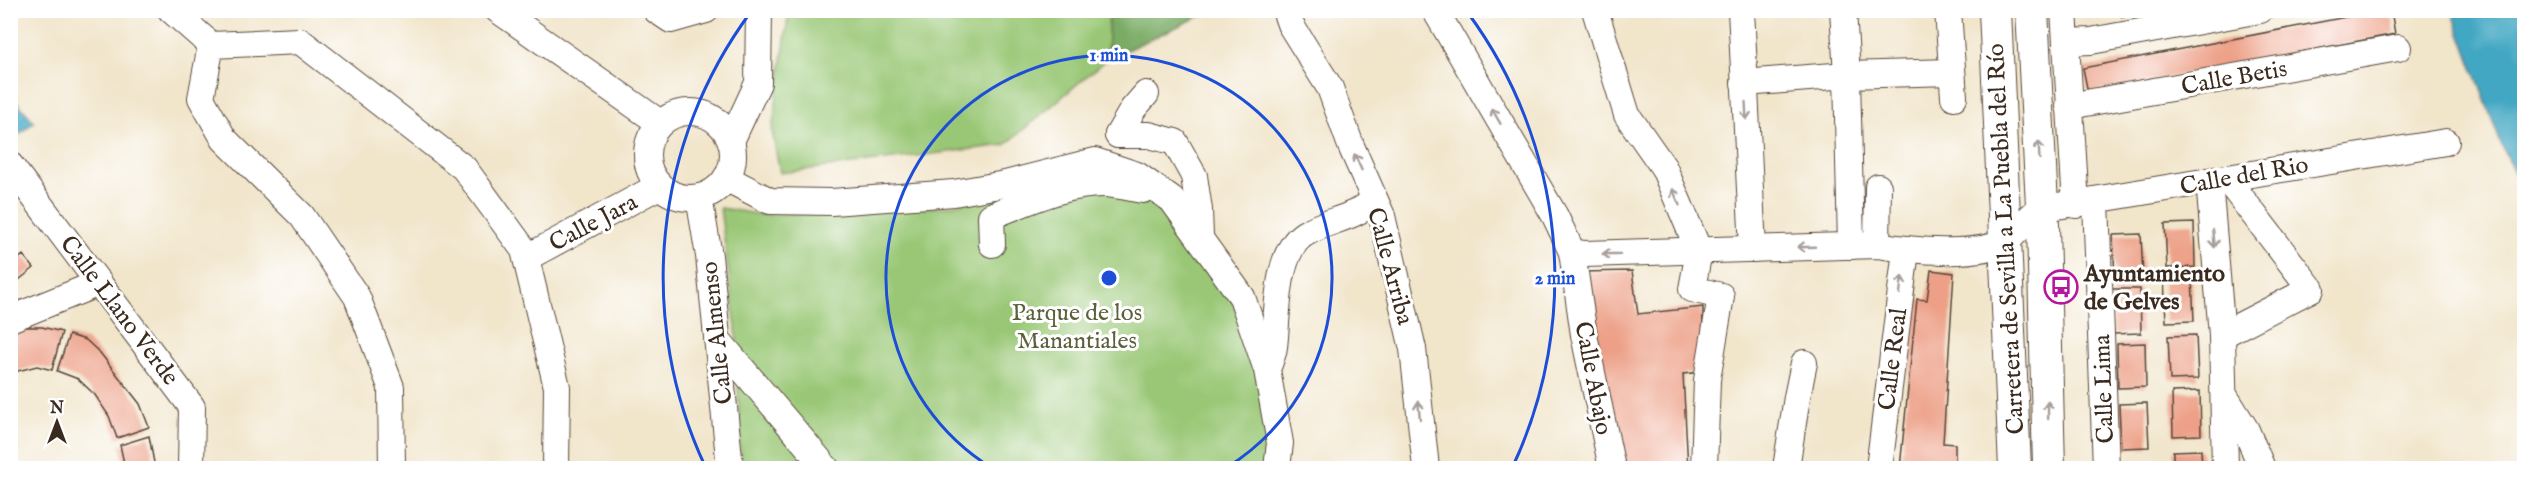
<svg xmlns="http://www.w3.org/2000/svg" width="2535" height="479" viewBox="0 0 2535 479" font-family="'IM FELL English',serif">
<style>
.green{fill:#99c775;stroke:#6a784a;stroke-width:1.5}
.forest{fill:#7aac66;stroke:#5a6b42;stroke-width:1.5}
.water{fill:#43a7c3;stroke:#3f6870;stroke-width:1.5}
.building{fill:#eda087}
.lines{fill:none;stroke-linecap:round;stroke-linejoin:round}
.minor-casing{stroke:#564638;stroke-width:28}
.major-casing{stroke:#564638;stroke-width:34}
.minor{stroke:#fff;stroke-width:26}
.major{stroke:#fff;stroke-width:32}
.oneway{stroke:#a79f9a}
.ring{fill:none;stroke:#1d4ed8;stroke-width:3}
.labels{text-anchor:middle;stroke-width:6;stroke-linejoin:round;paint-order:stroke}
.street-label{font-size:24px;fill:#3b2a1e;stroke:#fff}
.poi-label{font-size:24px;font-weight:bold;fill:#3b2a1e;stroke:#fff;text-anchor:start}
.park-label{font-size:24px;fill:#5c613c;stroke:#fff}
.centre{fill:#1d4ed8;stroke:#fff;stroke-width:3}
.ring-label{font-size:18px;text-anchor:middle;font-weight:bold;fill:#1d4ed8;stroke:#fff;stroke-width:6;stroke-linejoin:round;paint-order:stroke}
</style>
<rect width="100%" height="100%" fill="#fff"/>
<filter id="ink" filterUnits="userSpaceOnUse"><feTurbulence type="fractalNoise" baseFrequency=".0167" numOctaves="2"/><feDisplacementMap in="SourceGraphic" scale="12" xChannelSelector="R" yChannelSelector="G"/><feConvolveMatrix kernelMatrix="1 2 1 2 8 2 1 2 1" color-interpolation-filters="sRGB"/></filter>
<filter id="wash" filterUnits="userSpaceOnUse"><feTurbulence type="fractalNoise" baseFrequency=".008" numOctaves="4" result="noise"/><feDisplacementMap in="SourceGraphic" scale="24" xChannelSelector="R" yChannelSelector="G"/><feGaussianBlur stdDeviation="1.35" result="paint"/><feColorMatrix in="noise" values="0 0 0 0 0 0 0 0 0 0 0 0 0 0 0 0 0 1.4 0 .05"/><feComposite in="paint" operator="in"/></filter>
<g filter="url(#wash)">
<rect width="100%" height="100%" fill="#f1e5ca"/>
<g class="green">
<path d="M789,11H1109L1107,59L1005,145L780,173L772,131Z"/>
<path d="M1121,177L1181,220L1228,285L1261,386L1270,468H741L736,328L720,208L763,215L942,207L1033,189Z"/>
</g>
<path class="forest" d="M1109,11V10L1211,11L1107,59Z"/>
<g class="water">
<path d="M2452,11H2524V194L2500,141Z"/>
<path d="M10,94L34,122L15,138L11,132Z"/>
</g>
<g id="blocks">
<g class="building">
<path d="M2117,10H2150V12L2122,17Z"/>
<path d="M2382,10H2391L2395,34L2088,93L2083,68Z"/>
<path d="M2194,223L2195,267L2167,268L2165,224Z"/>
<path d="M2141,234L2143,278L2115,279L2113,235Z"/>
<path d="M10,253L17,260L23,255L34,268L15,283L10,278Z"/>
<path d="M1931,270L1954,273L1943,443L1955,444V464H1926L1925,468H1900L1917,299L1927,300Z"/>
<path d="M1632,271L1638,314L1703,307L1702,372L1683,374L1688,468H1618L1580,272Z"/>
<path d="M2192,277L2194,321L2166,322L2164,278Z"/>
<path d="M2112,289H2140L2141,333L2113,334Z"/>
<path d="M16,327H42L62,332L52,370L37,366L10,373V329Z"/>
<path d="M69,335L86,340L101,354L140,404L149,427L117,438L109,416L95,395L78,379L57,371Z"/>
<path d="M2196,335L2198,379L2170,380L2168,336Z"/>
<path d="M2145,343L2146,387L2118,388L2117,344Z"/>
<path d="M2200,391L2201,435L2173,436L2172,392Z"/>
<path d="M2147,403L2149,447L2121,448L2119,404Z"/>
<path d="M149,436L155,468H125L120,445Z"/>
<path d="M2201,450L2202,468H2173V451Z"/>
<path d="M2151,463L2152,468H2123V464Z"/>
</g>
</g>
</g>
<g filter="url(#ink)">
<use href="#blocks" fill-opacity="0" stroke="#564638" stroke-width="1.5"/>
<g class="lines">
<defs>
<g id="minor">
<path d="M171,10L211,45"/>
<path d="M498,10L660,123"/>
<path d="M656,10L671,20L706,10"/>
<path d="M1285,10L1290,24L1330,88L1351,146L1382,216L1413,349L1426,468"/>
<path d="M1435,10L1555,216L1572,252L1585,254L1877,245C1908,250 1980,258 2007,240C2019,232 2031,211 2045,208C2179,186 2313,164 2446,142"/>
<path d="M1595,10L1627,115L1664,168L1699,251L1692,289L1721,296L1707,380L1704,468"/>
<path d="M1741,10L1753,249"/>
<path d="M1843,10L1847,75L1851,246"/>
<path d="M1948,10L1954,97"/>
<path d="M2064,10L2076,205"/>
<path d="M2066,42L2091,41L2260,10"/>
<path d="M1744,83L1847,75L1951,72"/>
<path d="M2069,106L2398,48"/>
<circle cx="690" cy="155" r="43"/>
<path d="M1118,135H1149L1175,142L1194,176L1199,210L1200,237"/>
<path d="M1118,135L1133,109L1146,94"/>
<path d="M731,141L758,83L759,10"/>
<path d="M10,165L192,407L191,468"/>
<path d="M726,178L770,201L832,202L954,193L1005,184L1095,161L1137,175L1172,200L1242,297L1267,370L1280,443L1277,468"/>
<path d="M2209,181L2222,335L2225,468"/>
<path d="M699,197L709,256L730,468"/>
<path d="M2096,201L2106,468"/>
<path d="M992,244L991,216C1028,202 1066,183 1106,184C1118,185 1131,188 1143,190"/>
<path d="M1877,245L1878,187"/>
<path d="M1572,252L1584,335L1612,468"/>
<path d="M526,258L659,186"/>
<path d="M10,319L99,283"/>
<path d="M2222,335L2311,289L2226,178"/>
<path d="M717,339L826,468"/>
<path d="M1267,369C1270,362 1273,355 1274,347C1278,316 1275,253 1304,234C1327,220 1354,219 1374,200"/>
<path d="M2224,395L2246,430L2262,468"/>
<path d="M392,468L391,387L357,297L302,216L224,139L201,98L211,45L300,41L464,168L524,250L557,387L556,468"/>
<path d="M1786,468L1797,397L1804,363"/>
<path d="M1879,468L1906,250"/>
</g>
<g id="major">
<path d="M1995,10L2015,468"/>
<path d="M2032,10L2043,225L2049,468"/>
</g>
</defs>
<use href="#minor" class="minor-casing"/>
<use href="#major" class="major-casing"/>
<use href="#minor" class="minor"/>
<use href="#major" class="major"/>
</g>
<defs><path id="oneway-shaft" d="M-6 0H5M1.5-3L5.5 0L1.5 3" fill="none" stroke-width="1.6" stroke-linecap="round" stroke-linejoin="round" transform="scale(1.5)"/></defs>
<g class="oneway">
<use href="#oneway-shaft" transform="translate(1746 111) rotate(87)"/>
<use href="#oneway-shaft" transform="translate(1496 116) rotate(-120)"/>
<use href="#oneway-shaft" transform="translate(2039 150) rotate(-93)"/>
<use href="#oneway-shaft" transform="translate(1358 162) rotate(-114)"/>
<use href="#oneway-shaft" transform="translate(1676 197) rotate(-113)"/>
<use href="#oneway-shaft" transform="translate(2214 239) rotate(85)"/>
<use href="#oneway-shaft" transform="translate(1806 247) rotate(178)"/>
<use href="#oneway-shaft" transform="translate(1611 254) rotate(180)"/>
<use href="#oneway-shaft" transform="translate(1901 285) rotate(-83)"/>
<use href="#oneway-shaft" transform="translate(1419 410) rotate(-96)"/>
<use href="#oneway-shaft" transform="translate(2048 410) rotate(-91)"/>
</g>
</g>
<g class="ring">
<path d="M992 468A223 223 0 1 1 1226 468"/>
<path d="M705 466A446 446 0 0 1 750 13M1468 13A446 446 0 0 1 1513 466"/>
</g>
<defs>
<symbol id="bus-ring" viewBox="-11 -11 22 22"><circle r="9.5" fill="#fff" stroke="#b5179e" stroke-width="1.5"/><path d="M-5-6H5V4H4V6H2V4H-2V6H-4V4H-5ZM-3.5-4V0h7V-4ZM-3.5 1.2v1.5H-2V1.2ZM2 1.2v1.5H3.5V1.2Z" fill="#b5179e"/></symbol>
</defs>
<g fill-rule="evenodd">
<use href="#bus-ring" x="2042" y="268" width="38" height="38"/>
</g>
<g class="labels">
<g class="street-label">
<text transform="translate(2234 77) rotate(-10)" y="8">Calle Betis</text>
<text transform="translate(2244 175) rotate(-10)" y="8">Calle del Rio</text>
<text transform="translate(593 222) rotate(-28)" y="8">Calle Jara</text>
<text transform="translate(2005 239) rotate(-93)" y="8">Carretera de Sevilla a La Puebla del Río</text>
<text transform="translate(1391 266) rotate(75)" y="8">Calle Arriba</text>
<text transform="translate(120 310) rotate(53)" y="8">Calle Llano Verde</text>
<text transform="translate(716 333) rotate(-96)" y="8">Calle Almenso</text>
<text transform="translate(1892 359) rotate(-83)" y="8">Calle Real</text>
<text transform="translate(1594 378) rotate(79)" y="8">Calle Abajo</text>
<text transform="translate(2103 389) rotate(-92)" y="8">Calle Lima</text>
</g>
<g class="poi-label">
<text x="2084" y="281">Ayuntamiento<tspan x="2084" dy="28">de Gelves</tspan></text>
</g>
<g class="park-label">
<text x="1077" y="320">Parque de los<tspan x="1077" dy="28">Manantiales</tspan></text>
</g>
</g>
<circle cx="1109" cy="278" r="9" class="centre"/>
<g class="ring-label">
<text x="1109" y="61">1 min</text>
<text x="1555" y="284">2 min</text>
</g>
<rect width="2535" height="479" fill="none" stroke="#fff" stroke-width="36"/>
<g transform="translate(57 422)" stroke="#ffffff" stroke-width="4.5" paint-order="stroke">
<path d="M0-4.5L10 22L0 15L-10 22Z" fill="#3b2a1e"/>
<text y="-9" font-size="16" font-weight="bold" text-anchor="middle" fill="#3b2a1e">N</text>
</g>
</svg>
